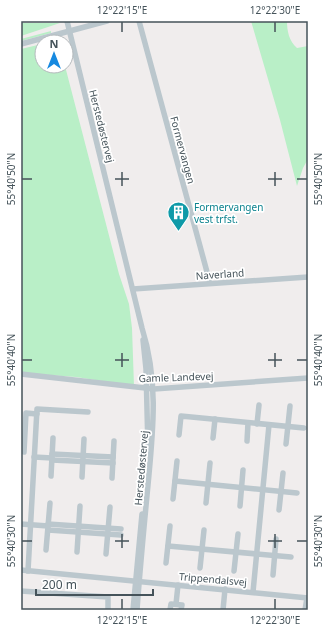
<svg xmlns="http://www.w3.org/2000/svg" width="329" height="631" viewBox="0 0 329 631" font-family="'Noto Sans',sans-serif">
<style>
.green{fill:#b9efc7}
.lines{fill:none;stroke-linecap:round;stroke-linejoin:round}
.minor{stroke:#bbc7cd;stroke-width:5.5}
.ticks{fill:none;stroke:#45535a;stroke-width:1.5}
.labels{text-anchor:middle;stroke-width:3.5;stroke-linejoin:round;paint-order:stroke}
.street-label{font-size:10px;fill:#45535a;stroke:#fff}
.culture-label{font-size:10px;fill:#0d838f;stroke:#fff;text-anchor:start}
.neatline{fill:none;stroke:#45535a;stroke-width:1.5}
.ticks-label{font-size:10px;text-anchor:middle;fill:#45535a}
</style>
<rect width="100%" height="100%" fill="#f0eded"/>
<g class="green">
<path d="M251,21H287C287,31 289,41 297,48L308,46V159L303,168L297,186L280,120Z"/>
<path d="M21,23H60L21,36Z"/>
<path d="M51,31V33L21,41V39Z"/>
<path d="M42,44V66H65L119,274L129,304L132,328L134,386L76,377L21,373V49Z"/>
</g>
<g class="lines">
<g class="minor">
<path d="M67,21L142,328C159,382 153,431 148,485C144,527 140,568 137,610"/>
<path d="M139,21L210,283"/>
<path d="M21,44L107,21"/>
<path d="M133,289L308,277"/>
<path d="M143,340L146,369L148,450"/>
<path d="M21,374L154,389L308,378"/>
<path d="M257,424L259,405"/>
<path d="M179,435L181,416L304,428"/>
<path d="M213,438L215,419"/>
<path d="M247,441L248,423"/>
<path d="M286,444L290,406"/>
<path d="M24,452L26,413L37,414"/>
<path d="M52,454L113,457"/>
<path d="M34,457L52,458"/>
<path d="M52,460L113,463"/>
<path d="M51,476L53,438"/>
<path d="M82,477L84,439"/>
<path d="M112,478L114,441"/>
<path d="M175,481L297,493"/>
<path d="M173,499L177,461"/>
<path d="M206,503L210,463"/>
<path d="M240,506L243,470"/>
<path d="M279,510L283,473"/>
<path d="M21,524L48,526"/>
<path d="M48,524L121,529"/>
<path d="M48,530L121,535"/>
<path d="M168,546L291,557"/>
<path d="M46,550L50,503"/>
<path d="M77,552L80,506"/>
<path d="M106,554L110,507"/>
<path d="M166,563L170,526"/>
<path d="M200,568L204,530"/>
<path d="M21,570L308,598"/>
<path d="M28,571L37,409L88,412"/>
<path d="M234,571L238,534"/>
<path d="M273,575L276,539"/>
<path d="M21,591L108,597V610"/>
<path d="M253,592L269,425"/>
<path d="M176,604L178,585"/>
<path d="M133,610L142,514"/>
<path d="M170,610L171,604L182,605L181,610"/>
<path d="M223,610L225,589"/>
<path d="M305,610L307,598"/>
</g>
</g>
<path class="ticks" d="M122,22V32M275,22V32M122,172V186M275,172V186M22,179H32M115,179H129M268,179H282M297,179H307M122,353V367M275,353V367M22,360H32M115,360H129M268,360H282M297,360H307M122,534V548M275,534V548M22,541H32M115,541H129M268,541H282M297,541H307M122,599V609M275,599V609"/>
<defs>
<symbol id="building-pin" viewBox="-11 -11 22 30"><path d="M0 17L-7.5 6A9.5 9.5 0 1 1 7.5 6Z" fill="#0f9aa8" stroke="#fff"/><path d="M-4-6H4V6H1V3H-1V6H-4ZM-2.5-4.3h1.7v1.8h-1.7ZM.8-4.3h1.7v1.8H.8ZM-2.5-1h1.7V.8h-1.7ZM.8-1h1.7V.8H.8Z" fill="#fff"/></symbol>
</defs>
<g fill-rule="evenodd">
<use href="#building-pin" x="166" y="200" width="25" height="34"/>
</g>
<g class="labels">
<g class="street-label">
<text transform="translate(102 126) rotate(76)" y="4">Herstedøstervej</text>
<text transform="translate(183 150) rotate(75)" y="4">Formervangen</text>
<text transform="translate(220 274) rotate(-4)" y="4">Naverland</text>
<text transform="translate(176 377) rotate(-2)" y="4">Gamle Landevej</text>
<text transform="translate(141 468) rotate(-85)" y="4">Herstedøstervej</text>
<text transform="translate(213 579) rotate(5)" y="4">Trippendalsvej</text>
</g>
<g class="culture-label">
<text x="194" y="211">Formervangen<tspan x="194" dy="12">vest trfst.</tspan></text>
</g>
</g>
<rect width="329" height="631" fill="none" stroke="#ffffff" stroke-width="44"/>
<g transform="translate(54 54)"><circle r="19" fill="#ffffff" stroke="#b5babd"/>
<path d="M0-3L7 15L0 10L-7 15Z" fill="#1689e0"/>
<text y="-6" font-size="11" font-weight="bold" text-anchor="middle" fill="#45535a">N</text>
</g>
<path d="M36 589v6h117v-6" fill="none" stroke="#45535a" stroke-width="2"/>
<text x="42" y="589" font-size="12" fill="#45535a" stroke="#ffffff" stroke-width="3" paint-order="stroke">200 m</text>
<rect x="22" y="22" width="285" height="587" class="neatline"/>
<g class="ticks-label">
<text x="122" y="14">12°22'15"E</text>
<text x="275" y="14">12°22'30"E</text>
<text transform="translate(11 179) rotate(-90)" y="4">55°40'50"N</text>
<text transform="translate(318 179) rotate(-90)" y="4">55°40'50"N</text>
<text transform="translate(11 360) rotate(-90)" y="4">55°40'40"N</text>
<text transform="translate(318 360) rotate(-90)" y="4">55°40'40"N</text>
<text transform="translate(11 541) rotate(-90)" y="4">55°40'30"N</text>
<text transform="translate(318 541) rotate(-90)" y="4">55°40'30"N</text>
<text x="122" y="624">12°22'15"E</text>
<text x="275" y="624">12°22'30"E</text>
</g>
</svg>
